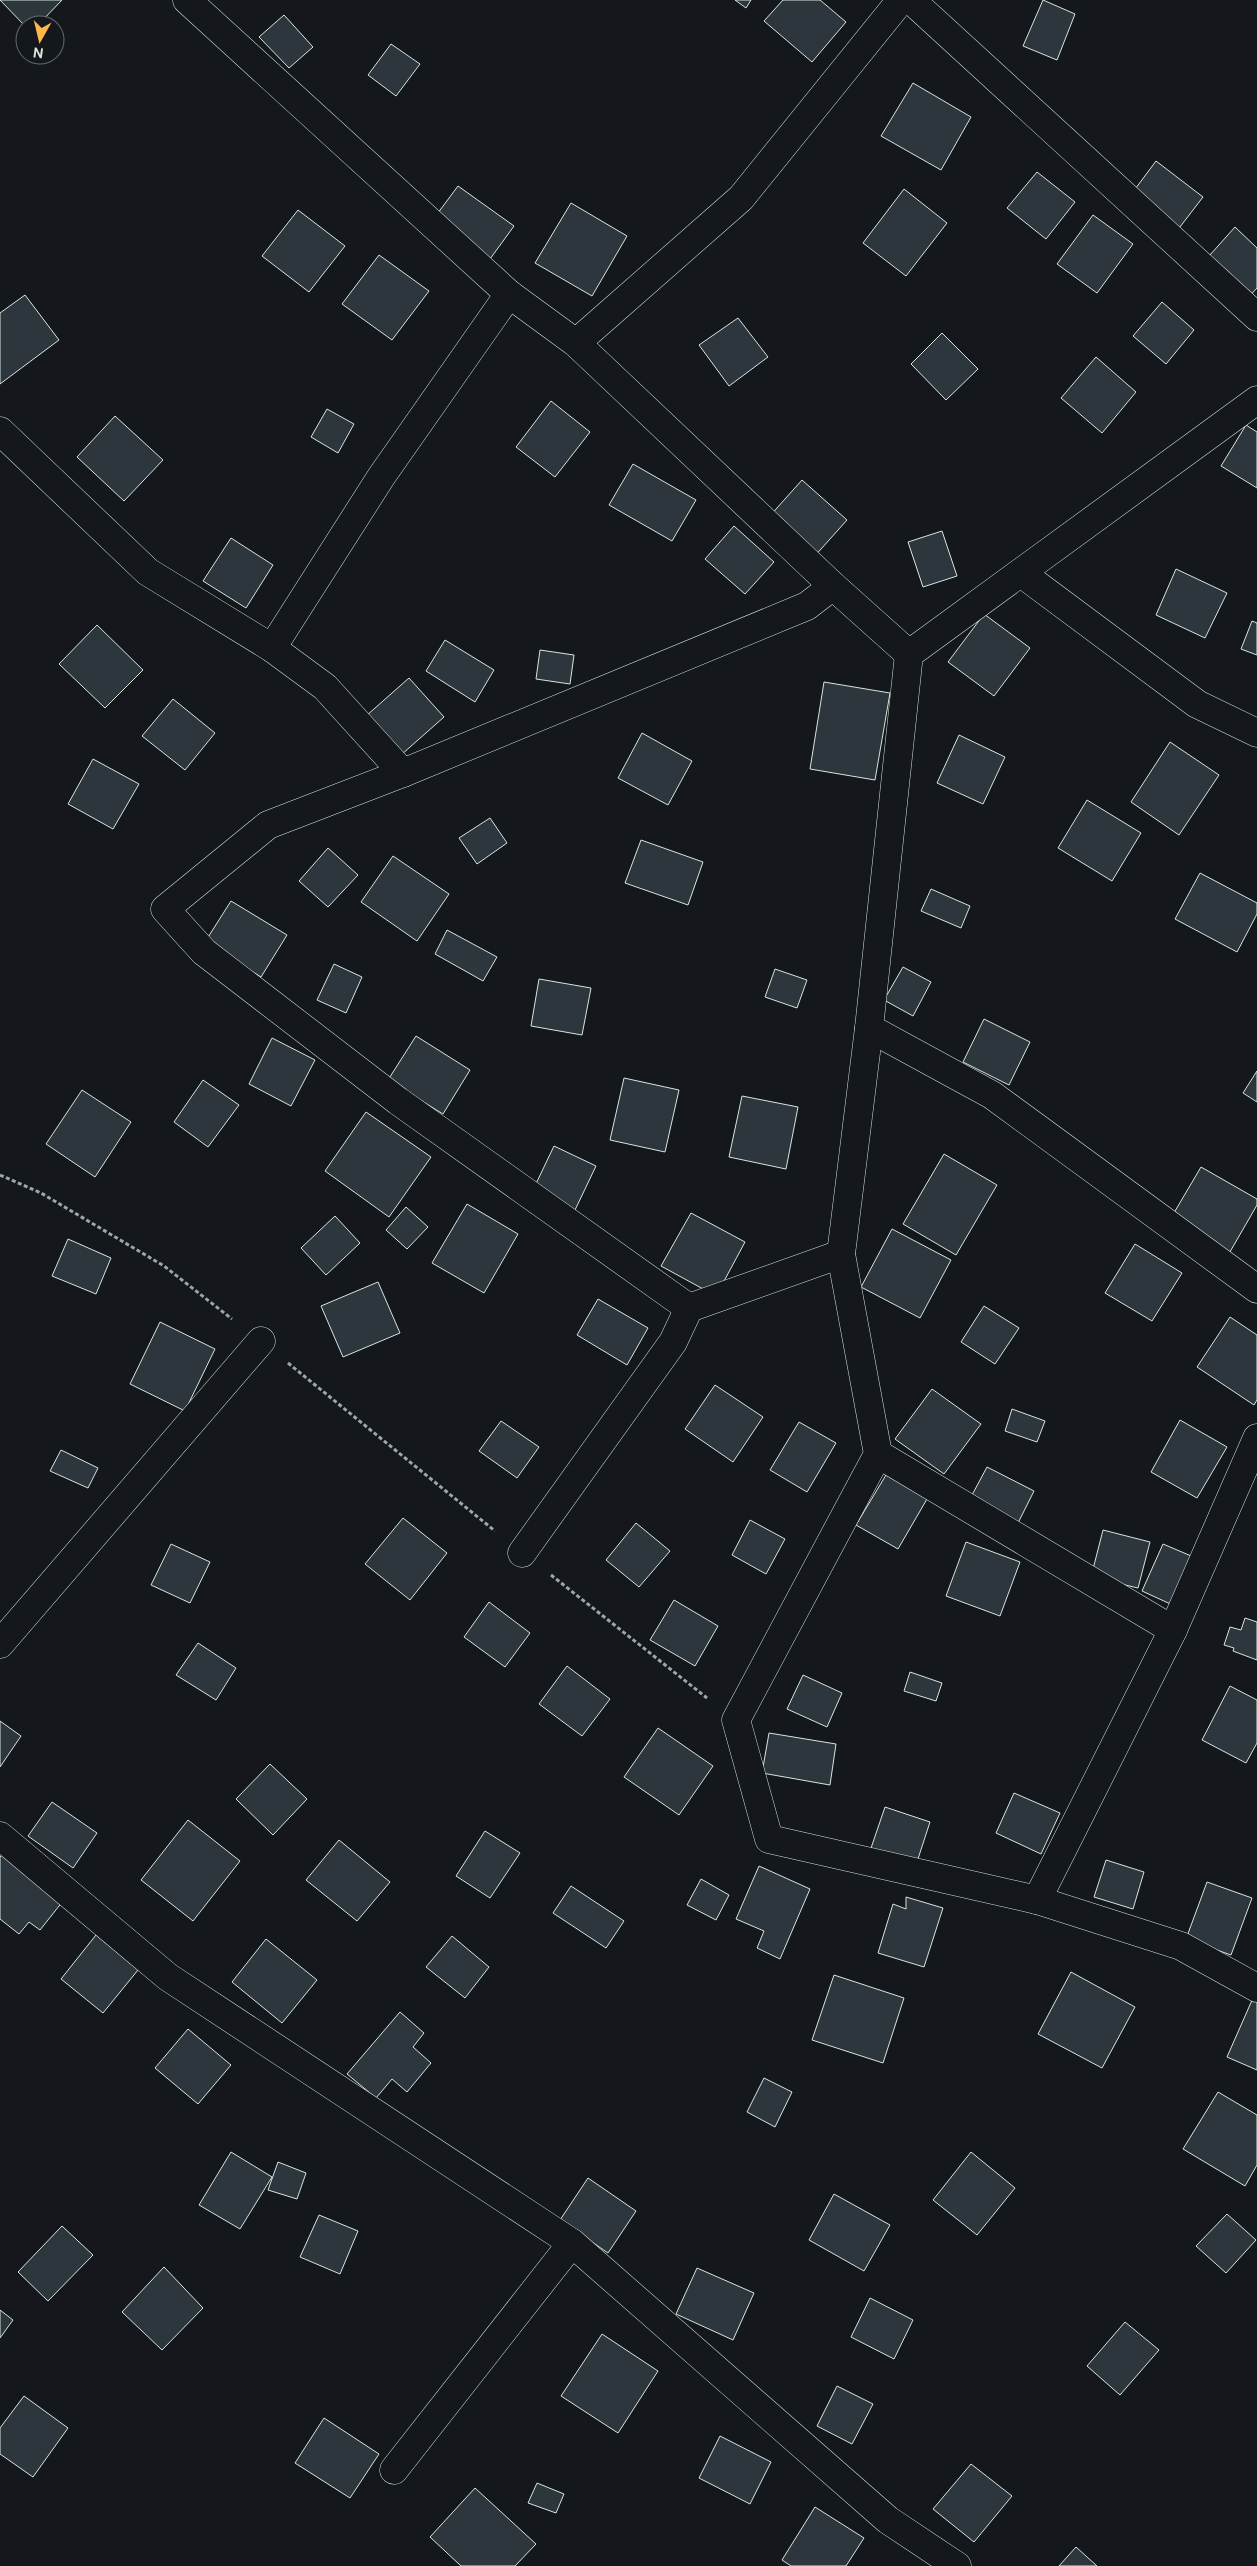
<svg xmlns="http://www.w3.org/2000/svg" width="1257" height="2566" viewBox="0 0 1257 2566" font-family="'DM Sans',sans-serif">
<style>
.building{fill:#2c363c;stroke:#d8e6dc}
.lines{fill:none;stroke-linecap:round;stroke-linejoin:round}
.minor-casing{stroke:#d8e6dc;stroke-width:29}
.path{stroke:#9da8a2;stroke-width:3;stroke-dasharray:4 2.5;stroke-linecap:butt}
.minor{stroke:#14181c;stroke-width:28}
</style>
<rect width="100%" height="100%" fill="#14181c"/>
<g class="building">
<path d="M0,0H62L38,25L25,26Z"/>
<path d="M735,0H751L746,8Z"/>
<path d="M783,0H820L846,22L812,62L764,21Z"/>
<path d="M1043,0L1075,14L1057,60L1023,46Z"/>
<path d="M284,15L313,47L289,68L259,37Z"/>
<path d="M391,44L420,64L396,96L368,75Z"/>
<path d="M913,83L971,117L941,170L881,136Z"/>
<path d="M1156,161L1203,197L1173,236L1127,200Z"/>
<path d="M1037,172L1075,202L1046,239L1007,208Z"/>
<path d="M458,186L514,226L482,270L426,229Z"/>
<path d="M904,189L947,223L906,276L863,243Z"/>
<path d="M571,203L627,236L592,296L535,263Z"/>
<path d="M298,210L345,246L309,292L262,256Z"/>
<path d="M1093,215L1133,244L1097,293L1057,264Z"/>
<path d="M1235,227L1257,248V288L1243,303L1201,265Z"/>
<path d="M379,255L429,291L392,340L342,304Z"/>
<path d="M25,295L59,340L0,384V313Z"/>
<path d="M1162,302L1194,330L1166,364L1133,336Z"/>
<path d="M738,318L768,357L729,386L699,345Z"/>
<path d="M942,333L978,369L946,400L911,364Z"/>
<path d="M1096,357L1136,392L1102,433L1061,398Z"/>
<path d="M551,401L590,432L555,477L516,447Z"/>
<path d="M327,409L354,424L338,453L311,437Z"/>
<path d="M115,416L163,460L124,501L77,457Z"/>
<path d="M1246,425L1257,432V488L1221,466Z"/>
<path d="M633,464L696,500L672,541L609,505Z"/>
<path d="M802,480L847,520L813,558L768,518Z"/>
<path d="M734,526L774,562L745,594L705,559Z"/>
<path d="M942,531L957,576L923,587L908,542Z"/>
<path d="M231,538L273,565L246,608L203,581Z"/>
<path d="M1176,569L1227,593L1205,638L1156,615Z"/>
<path d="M984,614L1030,648L994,696L948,662Z"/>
<path d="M1252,621L1257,623V655L1241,649Z"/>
<path d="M97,625L143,670L105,708L59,664Z"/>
<path d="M445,640L494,670L475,702L426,671Z"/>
<path d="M540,650L574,655L570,684L536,679Z"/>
<path d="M409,678L444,717L401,755L366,716Z"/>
<path d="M824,682L890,693L875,780L810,769Z"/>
<path d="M173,699L215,733L185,770L142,736Z"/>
<path d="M642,733L692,761L668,805L618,778Z"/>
<path d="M959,735L1005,757L983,804L937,783Z"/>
<path d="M1170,742L1219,775L1179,835L1131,802Z"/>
<path d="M93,759L139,784L113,829L68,804Z"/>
<path d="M1087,800L1141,833L1112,881L1058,848Z"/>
<path d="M490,818L507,843L477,864L459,838Z"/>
<path d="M641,840L703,862L688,905L625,883Z"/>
<path d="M328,848L358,875L328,907L299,881Z"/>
<path d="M393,856L449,894L417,941L361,902Z"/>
<path d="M1200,873L1257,903V914L1237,952L1175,919Z"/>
<path d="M931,889L970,906L961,928L921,911Z"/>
<path d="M231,901L287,935L261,977L205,942Z"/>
<path d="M447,930L497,957L483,981L435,954Z"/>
<path d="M334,964L362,977L346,1013L317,1000Z"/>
<path d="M903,967L931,982L913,1016L884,1000Z"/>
<path d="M775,969L807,980L797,1008L765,997Z"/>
<path d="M539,979L591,988L582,1035L531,1026Z"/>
<path d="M984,1019L1030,1042L1009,1085L963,1062Z"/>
<path d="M416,1036L470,1070L443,1114L388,1080Z"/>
<path d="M272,1038L315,1060L291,1106L249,1084Z"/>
<path d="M1257,1071V1102L1243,1093Z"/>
<path d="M624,1078L679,1090L665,1152L610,1140Z"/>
<path d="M203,1080L239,1105L208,1147L174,1122Z"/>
<path d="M82,1090L131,1122L95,1177L46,1144Z"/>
<path d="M742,1096L798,1107L786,1169L729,1157Z"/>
<path d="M366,1112L431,1157L389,1217L325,1171Z"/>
<path d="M554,1146L596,1166L575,1210L533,1190Z"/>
<path d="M944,1154L997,1185L956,1255L903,1224Z"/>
<path d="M1201,1167L1257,1199V1205L1227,1257L1168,1223Z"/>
<path d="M467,1204L518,1234L484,1293L432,1263Z"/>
<path d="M406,1207L428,1227L407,1249L386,1230Z"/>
<path d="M691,1213L745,1242L716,1296L661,1266Z"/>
<path d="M335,1216L360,1243L326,1275L301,1248Z"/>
<path d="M892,1229L951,1260L920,1318L861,1287Z"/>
<path d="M68,1239L111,1258L96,1294L52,1276Z"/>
<path d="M1135,1244L1182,1273L1152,1321L1105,1293Z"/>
<path d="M378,1282L400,1333L343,1357L321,1306Z"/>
<path d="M598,1299L648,1328L627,1365L577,1335Z"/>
<path d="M984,1306L1019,1328L995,1364L961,1342Z"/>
<path d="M1230,1317L1257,1335V1400L1254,1405L1197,1367Z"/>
<path d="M160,1322L215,1349L185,1411L130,1384Z"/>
<path d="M715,1385L763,1417L733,1462L685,1429Z"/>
<path d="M932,1389L981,1424L944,1474L895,1439Z"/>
<path d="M1012,1409L1045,1421L1037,1442L1005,1431Z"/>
<path d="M1180,1420L1227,1447L1197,1498L1151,1472Z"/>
<path d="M501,1421L539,1447L517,1478L479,1451Z"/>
<path d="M799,1422L836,1443L807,1492L770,1470Z"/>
<path d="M61,1450L98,1468L88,1488L50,1471Z"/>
<path d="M987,1467L1034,1491L1012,1535L964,1510Z"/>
<path d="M886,1475L927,1499L898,1549L856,1525Z"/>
<path d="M403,1518L447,1553L410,1600L365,1564Z"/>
<path d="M750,1520L785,1539L766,1574L732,1555Z"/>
<path d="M636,1523L670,1551L639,1587L606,1560Z"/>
<path d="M1103,1530L1150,1542L1138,1588L1091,1577Z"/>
<path d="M966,1542L1020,1562L1000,1616L946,1596Z"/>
<path d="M171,1544L210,1562L190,1603L151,1585Z"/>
<path d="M1163,1544L1210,1564L1188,1612L1142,1591Z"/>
<path d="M674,1600L718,1626L695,1666L650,1640Z"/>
<path d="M489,1602L530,1633L505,1667L464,1637Z"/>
<path d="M1245,1618L1257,1622V1660L1233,1651L1234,1648L1224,1645L1230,1627L1241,1630Z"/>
<path d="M198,1643L236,1668L216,1700L176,1675Z"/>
<path d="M567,1666L610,1699L582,1736L539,1704Z"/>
<path d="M910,1672L942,1683L936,1701L904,1691Z"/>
<path d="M803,1675L842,1693L827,1727L787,1709Z"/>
<path d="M1230,1686L1257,1700V1743L1246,1763L1202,1740Z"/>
<path d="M0,1721L21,1736L0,1767Z"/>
<path d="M658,1728L713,1766L679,1815L624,1777Z"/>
<path d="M769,1733L836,1744L830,1785L762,1773Z"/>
<path d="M270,1764L307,1799L273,1835L236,1799Z"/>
<path d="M1014,1793L1060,1813L1041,1854L996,1833Z"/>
<path d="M52,1802L97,1833L73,1868L28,1836Z"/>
<path d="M885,1807L930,1822L915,1868L869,1854Z"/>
<path d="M188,1820L240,1861L193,1921L141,1880Z"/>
<path d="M485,1831L520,1853L490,1898L456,1876Z"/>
<path d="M339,1840L390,1882L357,1921L306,1880Z"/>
<path d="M2,1855L63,1901L40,1930L29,1922L19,1934L0,1919V1857Z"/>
<path d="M1106,1860L1144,1872L1133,1909L1094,1897Z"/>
<path d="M759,1866L810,1889L780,1959L757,1948L764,1931L736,1919Z"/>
<path d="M701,1879L729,1895L716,1920L687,1905Z"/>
<path d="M1207,1882L1252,1898L1231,1955L1186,1939Z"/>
<path d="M571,1886L624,1921L606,1948L553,1913Z"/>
<path d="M906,1897L943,1908L924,1967L878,1953L893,1904L906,1909Z"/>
<path d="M96,1935L138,1970L103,2013L61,1979Z"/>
<path d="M452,1936L489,1967L465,1998L426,1967Z"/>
<path d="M266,1939L317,1980L282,2023L232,1982Z"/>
<path d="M1071,1972L1135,2007L1102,2068L1038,2034Z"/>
<path d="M834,1975L904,1998L883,2063L812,2040Z"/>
<path d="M1253,1998L1257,2000V2070L1227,2057Z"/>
<path d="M400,2012L424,2033L413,2047L431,2063L407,2092L392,2079L376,2098L347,2074Z"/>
<path d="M188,2029L231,2065L198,2104L155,2068Z"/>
<path d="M764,2078L792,2092L775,2127L747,2112Z"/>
<path d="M1218,2092L1257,2115V2165L1245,2186L1183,2149Z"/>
<path d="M231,2152L272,2177L240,2229L199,2205Z"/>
<path d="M971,2152L1015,2188L977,2235L933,2200Z"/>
<path d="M278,2162L306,2173L297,2199L268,2190Z"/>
<path d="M588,2178L636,2211L608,2253L560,2220Z"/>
<path d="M834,2194L890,2225L864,2271L809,2240Z"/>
<path d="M1227,2214L1256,2240L1226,2273L1196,2246Z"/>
<path d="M319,2215L358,2231L340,2274L300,2257Z"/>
<path d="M62,2226L93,2255L48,2301L18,2272Z"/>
<path d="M164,2267L203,2308L162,2350L122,2312Z"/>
<path d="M697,2268L754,2293L733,2340L676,2314Z"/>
<path d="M870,2298L913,2320L894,2359L851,2337Z"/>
<path d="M0,2310L13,2320L0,2338Z"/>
<path d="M1125,2322L1159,2350L1120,2395L1087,2366Z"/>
<path d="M602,2334L658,2371L618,2433L561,2396Z"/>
<path d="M837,2386L873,2404L852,2444L817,2426Z"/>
<path d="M24,2396L68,2428L33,2477L0,2454V2428Z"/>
<path d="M324,2418L379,2454L350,2498L295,2463Z"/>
<path d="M720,2436L771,2462L750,2504L699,2478Z"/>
<path d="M971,2464L1012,2496L974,2542L933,2509Z"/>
<path d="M537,2483L564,2494L556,2513L528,2503Z"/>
<path d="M475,2488L536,2544L515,2566H461L430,2537Z"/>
<path d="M815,2507L864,2538L846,2566H791L782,2560Z"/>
<path d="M1076,2547L1097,2566H1059Z"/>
</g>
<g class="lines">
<defs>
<g id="minor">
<path d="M187,0L509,294L576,343L833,586L909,654"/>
<path d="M911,0L1257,317"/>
<path d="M576,343L741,198L901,0"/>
<path d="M1257,400L909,654L869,1028L841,1254L878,1454L736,1720L769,1839L1037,1900L1181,1946L1257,1988"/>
<path d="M0,431L148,572L272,648L325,687L403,773"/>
<path d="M1021,573L1197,704L1257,733"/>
<path d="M272,648L381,477L509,294"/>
<path d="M869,1028L992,1095L1257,1289"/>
<path d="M689,1308L398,1101L204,952L165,909L268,825L403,773L807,606L833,586"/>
<path d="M878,1454L1173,1630"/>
<path d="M522,1553L673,1342L689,1308L841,1254"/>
<path d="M0,1644L261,1341"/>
<path d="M0,1836L168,1977L572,2243L888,2520L957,2566"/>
<path d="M1037,1900L1173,1630L1257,1438"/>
<path d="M394,2470L572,2243"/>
</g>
</defs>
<use href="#minor" class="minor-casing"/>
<g class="path">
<path d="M0,1175L41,1193L164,1266L232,1319"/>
<path d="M288,1363L495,1531"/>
<path d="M551,1575L707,1698"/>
</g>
<use href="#minor" class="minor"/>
</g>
<g transform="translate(40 40) rotate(188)"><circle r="24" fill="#14181c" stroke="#626a69"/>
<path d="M0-4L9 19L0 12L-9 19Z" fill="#ffb74d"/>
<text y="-8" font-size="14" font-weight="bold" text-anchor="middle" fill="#d8e6dc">N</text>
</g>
</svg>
